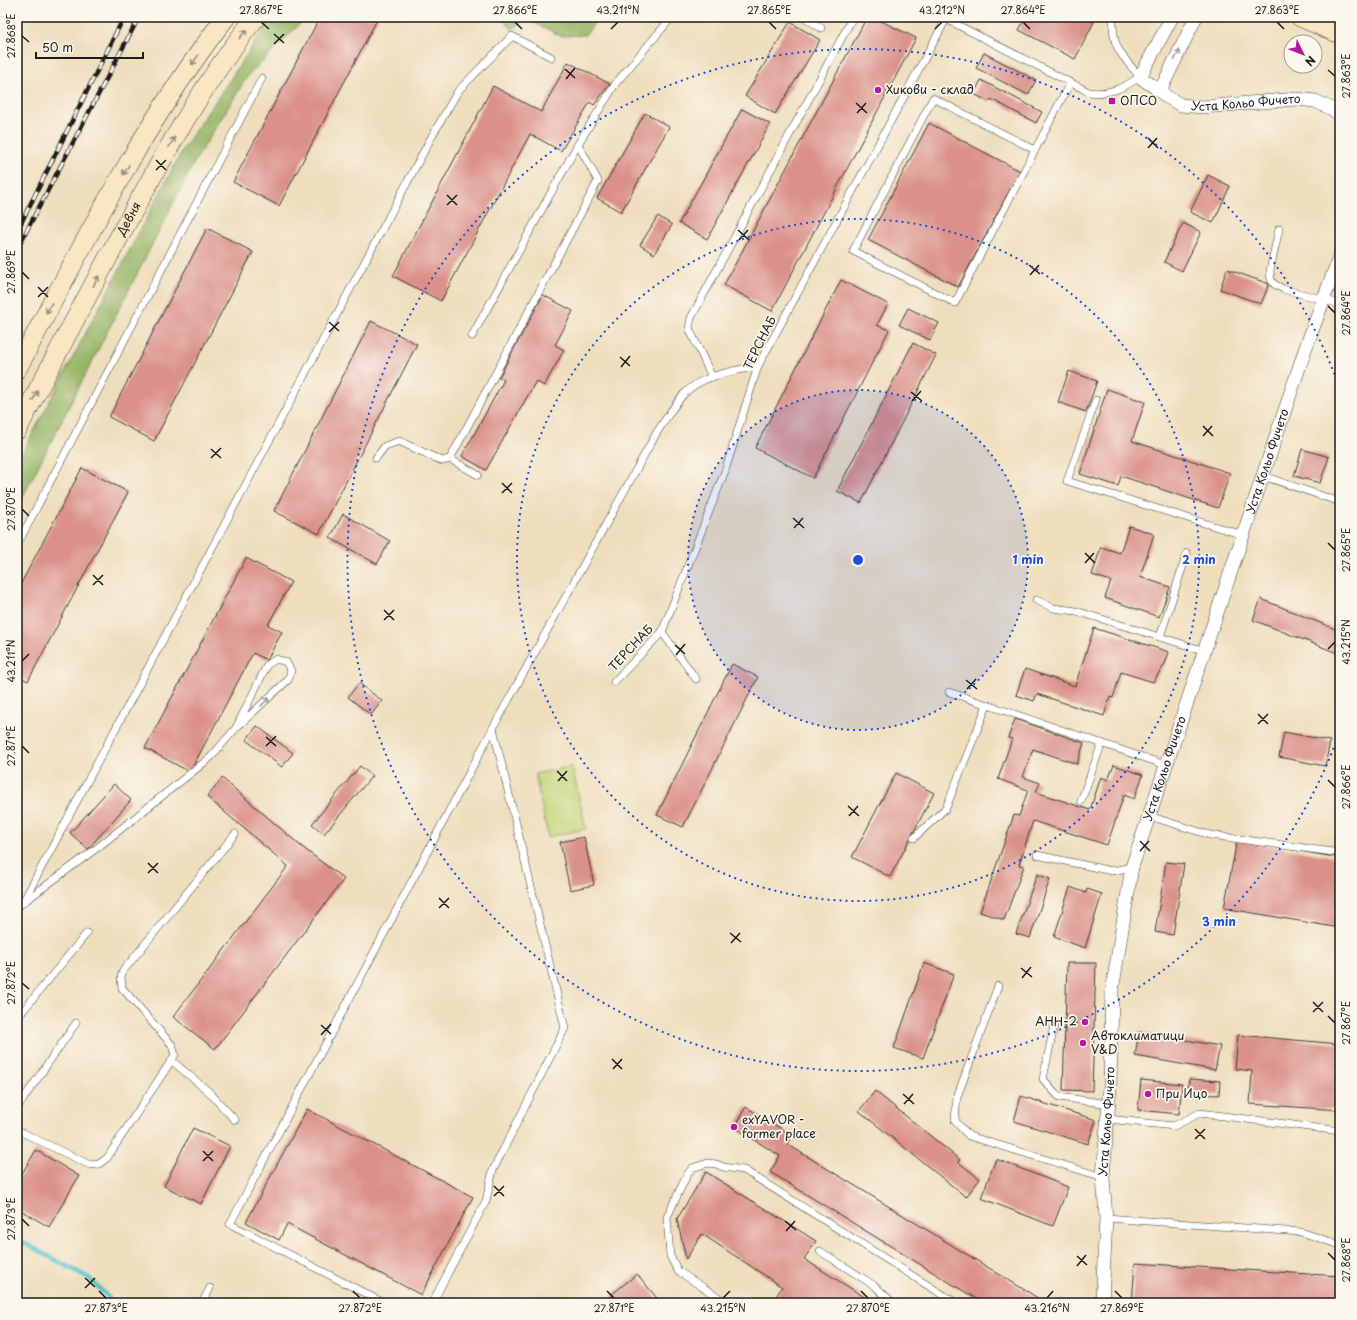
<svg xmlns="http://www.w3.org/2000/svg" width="1357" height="1320" viewBox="0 0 1357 1320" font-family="'Playpen Sans',sans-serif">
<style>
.green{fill:#c2d477;stroke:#6f784a}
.forest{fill:#99b668;stroke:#5a6942}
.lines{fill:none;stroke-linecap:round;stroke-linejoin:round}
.stream{stroke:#51bfc9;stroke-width:4.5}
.building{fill:#da9189}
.service-casing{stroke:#3c3934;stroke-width:8}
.minor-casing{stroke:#3c3934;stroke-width:14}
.secondary-casing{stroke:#3c3934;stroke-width:20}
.service{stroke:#fff;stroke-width:7}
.minor{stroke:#fff;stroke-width:13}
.secondary{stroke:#f9e7c3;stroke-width:19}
.rail-casing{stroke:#1c1c1c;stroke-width:4.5}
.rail{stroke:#fbf7ec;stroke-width:3;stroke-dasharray:9;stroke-linecap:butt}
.oneway{stroke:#968c78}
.oneway2{stroke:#999}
.ticks{fill:none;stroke:#1c1c1c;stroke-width:1.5}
.ring{fill:none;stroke:#1d4ed8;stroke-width:2;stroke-dasharray:2 4}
.poi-dot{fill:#b5179e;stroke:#fbf7ec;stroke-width:1.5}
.labels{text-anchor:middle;stroke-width:3.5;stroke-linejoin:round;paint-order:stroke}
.poi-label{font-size:12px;fill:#1c1c1c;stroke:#fbf7ec;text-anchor:start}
.street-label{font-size:12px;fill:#1c1c1c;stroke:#fbf7ec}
.centre{fill:#1d4ed8;stroke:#fbf7ec;stroke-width:2}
.ring-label{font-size:12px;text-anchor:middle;font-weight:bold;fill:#1d4ed8;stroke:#fbf7ec;stroke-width:3.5;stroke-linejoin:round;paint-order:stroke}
.neatline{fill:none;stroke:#1c1c1c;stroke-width:1.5}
.ticks-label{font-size:10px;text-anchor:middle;fill:#1c1c1c}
</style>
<rect width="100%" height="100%" fill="#fbf7ec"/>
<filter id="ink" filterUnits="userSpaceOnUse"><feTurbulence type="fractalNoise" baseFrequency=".025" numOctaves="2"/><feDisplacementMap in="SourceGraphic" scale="8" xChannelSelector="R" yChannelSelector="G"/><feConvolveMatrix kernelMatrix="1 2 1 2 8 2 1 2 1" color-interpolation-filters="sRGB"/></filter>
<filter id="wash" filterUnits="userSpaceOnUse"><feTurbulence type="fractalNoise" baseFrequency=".012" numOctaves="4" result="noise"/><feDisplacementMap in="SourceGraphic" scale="16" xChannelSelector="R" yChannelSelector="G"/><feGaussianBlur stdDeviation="0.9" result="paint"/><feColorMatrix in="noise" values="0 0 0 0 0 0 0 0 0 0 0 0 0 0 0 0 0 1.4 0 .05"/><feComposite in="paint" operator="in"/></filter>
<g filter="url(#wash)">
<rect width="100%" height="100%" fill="#efdebd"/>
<path class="green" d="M572,766L586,829L548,837L535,774Z"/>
<g class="forest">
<path d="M272,17H307L247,77L195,161L17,508V463L183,149Z"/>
<path d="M500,17H600L585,35L561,36L526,19L512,29Z"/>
</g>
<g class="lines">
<path class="stream" d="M17,1239L89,1278L114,1303"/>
</g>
<g id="blocks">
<g class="building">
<path d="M320,17L378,18L279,206L233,182Z"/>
<path d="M867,17H873L916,38L772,311L724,285Z"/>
<path d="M1026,17H1085L1094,22L1075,59L1019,30Z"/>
<path d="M790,22L820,40L775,114L745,96Z"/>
<path d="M984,53L1036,80L1028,95L976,68Z"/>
<path d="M568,62L610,84L594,105L590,102L561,151L530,134L441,301L393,276L493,86L541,112Z"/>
<path d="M981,80L1042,112L1036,123L991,99L989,102L974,94Z"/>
<path d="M742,109L770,124L707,239L679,223Z"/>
<path d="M645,113L669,127L621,212L597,198Z"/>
<path d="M929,123L1020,171L958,287L868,240Z"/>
<path d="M1208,175L1230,186L1213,223L1190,212Z"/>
<path d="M658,216L672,225L654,254L640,245Z"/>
<path d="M1183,223L1201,232L1182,271L1164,262Z"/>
<path d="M207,228L253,252L154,441L109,417Z"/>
<path d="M1227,269L1269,284L1261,304L1220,289Z"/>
<path d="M841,280L888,304L877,325L889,330L813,478L755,448Z"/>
<path d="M543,295L573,311L555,345L564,350L544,386L536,381L486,470L462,456L504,380L499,377Z"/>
<path d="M908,308L939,323L930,340L899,325Z"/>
<path d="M371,321L417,344L319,534L274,511Z"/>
<path d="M913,343L936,355L861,503L837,491Z"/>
<path d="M1069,371L1097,381L1086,412L1058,402Z"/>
<path d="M1107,389L1145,402L1132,441L1230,473L1218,508L1121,476L1118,486L1080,474Z"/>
<path d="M1302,449L1329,457L1320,483L1294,476Z"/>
<path d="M82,468L128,492L28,681L17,675V591Z"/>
<path d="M343,514L390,541L377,564L330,538Z"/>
<path d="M1129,526L1154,534L1140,577L1170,587L1159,617L1105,598L1111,581L1092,575L1101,547L1120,553Z"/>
<path d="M246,558L291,582L268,625L282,632L267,660L253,653L190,772L145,748Z"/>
<path d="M1261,599L1340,631V654L1253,620Z"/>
<path d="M1094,628L1169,652L1165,664L1153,682L1121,672L1113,698L1110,697L1104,716L1037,694L1034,701L1016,695L1025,669L1075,686Z"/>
<path d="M732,664L758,677L683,827L657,815Z"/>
<path d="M359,683L382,701L371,715L348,697Z"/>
<path d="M1015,719L1084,743L1077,764L1033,749L1023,777L1040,783L1036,792L1090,810L1101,777L1108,780L1114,765L1143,775L1134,799L1124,795L1107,845L1033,821L1019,865L1024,866L1004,920L980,912L1014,815L1019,816L1028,790L998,779L1012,739L1008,738Z"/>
<path d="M257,726L293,753L282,767L246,740Z"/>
<path d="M1284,732L1330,741L1325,766L1279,757Z"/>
<path d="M360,766L372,776L324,834L312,824Z"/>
<path d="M896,773L934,793L890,877L852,857Z"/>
<path d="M222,778L302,847L344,879L215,1049L173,1017L288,866L207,797Z"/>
<path d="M114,784L131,800L88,849L70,833Z"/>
<path d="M584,837L594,885L570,890L560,842Z"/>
<path d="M1237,840L1340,858V928L1224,908Z"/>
<path d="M1166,862L1184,864L1173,935L1155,932Z"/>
<path d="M1037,874L1050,879L1030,938L1016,934Z"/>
<path d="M1070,887L1086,893L1087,889L1102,894L1085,948L1054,937Z"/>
<path d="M924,963L954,974L923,1058L894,1048Z"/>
<path d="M1067,963H1096L1092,1091L1063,1090Z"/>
<path d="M1139,1032L1220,1046L1215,1070L1135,1056Z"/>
<path d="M1238,1035L1340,1044V1110L1250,1104L1252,1071L1235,1069Z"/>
<path d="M1189,1079L1220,1081L1219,1095L1188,1094Z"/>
<path d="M1141,1080L1182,1084L1179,1114L1138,1110Z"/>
<path d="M875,1091L960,1160L958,1162L980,1179L966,1197L859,1111Z"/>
<path d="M1021,1096L1096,1120L1088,1144L1014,1121Z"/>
<path d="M746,1107L793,1136L787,1144L1046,1303H983L770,1172L780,1156L734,1127Z"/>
<path d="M307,1109L473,1197L421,1295L287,1224L279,1240L246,1222Z"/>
<path d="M193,1128L230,1146L201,1204L164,1186Z"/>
<path d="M36,1150L79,1176L49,1227L17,1208V1182Z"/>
<path d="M996,1159L1068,1187L1053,1226L981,1198Z"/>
<path d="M706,1172L816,1241L804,1259L866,1298L863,1303H772L782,1287L702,1234L686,1259L677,1219Z"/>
<path d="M1135,1263L1340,1276V1303H1132Z"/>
<path d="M637,1274L661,1303H618L611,1295Z"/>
<path d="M284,1297L296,1303H280Z"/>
</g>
</g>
</g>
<g filter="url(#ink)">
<use href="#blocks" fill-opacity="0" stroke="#3c3934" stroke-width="1"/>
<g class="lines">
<defs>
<g id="service">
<path d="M804,17L821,28"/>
<path d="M942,17L1089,92C1110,95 1123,88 1140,77C1121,54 1112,49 1113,17"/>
<path d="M1035,150L955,303L853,251L933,98L1035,150L1070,83"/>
<path d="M1279,229L1270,270L1271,280L1274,284L1283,289L1340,304"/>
<path d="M472,336L578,144"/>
<path d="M712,377L689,328L691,318L853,17"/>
<path d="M1096,400L1067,481L1243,535"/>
<path d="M376,458L385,446L399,441L442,461L450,459"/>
<path d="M478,475L450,459L598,181L578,144L616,83L672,17"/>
<path d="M1263,476L1340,502"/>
<path d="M17,545L262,78"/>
<path d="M1036,600L1053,608L1076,611L1205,651"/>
<path d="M662,632L696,679"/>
<path d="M1160,637L1187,553"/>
<path d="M614,682L662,632L725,471L758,366L946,19"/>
<path d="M949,692L1166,765"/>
<path d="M1081,801L1102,743"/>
<path d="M1149,816L1210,835L1340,853"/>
<path d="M914,838L946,808L987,705"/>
<path d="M1037,855L1112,871L1132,867"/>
<path d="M23,902L432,136L458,91L512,36L551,57"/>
<path d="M17,907L97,848L211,757L236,728L288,680L291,671L286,662L276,659L267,665L236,728"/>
<path d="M998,986L957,1097L955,1121L969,1136L1103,1177"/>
<path d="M17,1018L87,933"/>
<path d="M1054,1026L1043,1079L1059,1097L1109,1104"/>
<path d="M172,1061L208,1091L235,1120"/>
<path d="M17,1108L76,1023"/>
<path d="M1108,1119L1174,1126L1200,1113L1340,1131"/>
<path d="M17,1130L90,1165L99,1164L107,1158L175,1055L172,1045L122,988L121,977L123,971L235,834"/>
<path d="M1106,1218L1301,1232L1340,1245"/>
<path d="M820,1251L875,1286L893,1303"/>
<path d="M202,1303L210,1288"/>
<path d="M384,1303L230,1224L493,728L657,432C666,419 674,405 684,394C701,375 734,371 758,366"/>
<path d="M432,1303L486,1201L493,1170L565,1028L493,728"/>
<path d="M727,1303L678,1271L670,1256L667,1217L687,1175L692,1168L708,1163L716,1164L723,1167L744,1170L956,1303"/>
</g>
<g id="minor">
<path id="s1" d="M1172,17L1140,77L1160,91L1167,97L1181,105L1203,107L1296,99L1315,101L1332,109L1340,115"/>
<path d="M1160,91L1196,17"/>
<path id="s2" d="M1102,1303L1106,1218L1103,1177L1110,1087L1112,991L1132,867L1306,347L1340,255"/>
</g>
<g id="secondary">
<path d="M1300,17L1340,34"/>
<path d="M17,369C80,251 143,123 226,17"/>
<path id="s3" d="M17,430C52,363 87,296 123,230C163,156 204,82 256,17"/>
</g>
</defs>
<use href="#service" class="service-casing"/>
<use href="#minor" class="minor-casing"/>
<use href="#secondary" class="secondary-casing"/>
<use href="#service" class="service"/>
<use href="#minor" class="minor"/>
<use href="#secondary" class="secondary"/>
<defs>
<g id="rail">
<path d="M17,231L124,17"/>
<path d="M17,249L139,17"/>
</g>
</defs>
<use href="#rail" class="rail-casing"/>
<use href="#rail" class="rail"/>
</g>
<defs><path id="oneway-shaft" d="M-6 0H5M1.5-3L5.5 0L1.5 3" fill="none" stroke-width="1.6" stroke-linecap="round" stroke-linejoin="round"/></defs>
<g class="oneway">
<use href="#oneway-shaft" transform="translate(243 34) rotate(-52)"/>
<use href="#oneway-shaft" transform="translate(195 60) rotate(125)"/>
<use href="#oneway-shaft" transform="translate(172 142) rotate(-59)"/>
<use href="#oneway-shaft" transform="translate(126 170) rotate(120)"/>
<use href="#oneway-shaft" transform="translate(96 281) rotate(-62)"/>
<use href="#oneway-shaft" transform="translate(49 308) rotate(118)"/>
<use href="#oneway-shaft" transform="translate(35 396) rotate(-62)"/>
</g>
<g class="oneway2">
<use href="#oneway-shaft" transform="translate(1177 55) rotate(-63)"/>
<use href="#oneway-shaft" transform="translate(265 702) rotate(-45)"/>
</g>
</g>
<path class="ticks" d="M261,22L269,29M515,22L522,29M769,22L776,29M1023,22L1030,29M1277,22L1284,29M611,29L618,22M935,29L942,22M274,34L284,43M22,36L29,42M274,44L284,34M565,69L575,78M1328,70L1335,76M566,79L575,68M856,103L867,113M857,113L866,103M1148,138L1158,148M1148,148L1157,138M156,160L166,170M156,170L166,160M447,195L457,205M447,205L457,195M738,230L749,240M739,240L748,230M1029,265L1040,274M22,272L29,279M1030,275L1039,265M38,287L48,297M38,297L48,287M1328,306L1335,313M329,322L339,331M329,332L339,322M620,357L630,366M621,367L630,356M911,392L922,401M912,401L921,391M1203,426L1213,436M1203,436L1212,426M211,449L221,458M211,458L221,448M502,483L512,493M502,493L512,483M22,509L29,516M793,518L804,528M794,528L803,518M1328,543L1335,550M1085,553L1095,563M1085,563L1094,553M93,575L103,585M93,585L103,575M384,610L394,620M384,620L394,610M675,645L685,654M1328,649L1335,642M676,655L685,644M22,661L29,654M966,680L977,689M967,689L976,679M1258,714L1268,724M1258,724L1268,714M266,737L276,746M22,746L29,753M266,746L276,736M557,771L567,781M1328,780L1335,787M558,781L567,771M848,806L859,816M849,816L858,806M1140,841L1150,851M1140,851L1149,841M148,863L158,873M148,873L158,863M439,898L449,908M439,908L449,898M730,933L741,942M731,943L740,933M1021,968L1032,977M1022,978L1031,967M22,983L29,989M1313,1002L1323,1012M1313,1012L1323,1002M1328,1016L1335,1023M321,1025L331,1034M321,1035L331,1024M612,1059L622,1069M613,1069L622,1059M903,1094L914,1104M904,1104L913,1094M1195,1129L1205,1139M1195,1139L1205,1129M203,1151L213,1161M203,1161L213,1151M494,1186L504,1196M494,1196L504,1186M22,1219L29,1226M785,1221L796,1230M786,1231L795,1221M1328,1253L1335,1260M1077,1256L1087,1265M1077,1266L1086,1255M85,1278L95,1287M85,1288L95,1278M99,1291L106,1298M353,1291L360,1298M607,1291L614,1298M861,1291L868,1298M1115,1291L1122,1298M723,1298L730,1291M1047,1298L1053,1291"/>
<circle cx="858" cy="560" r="170" fill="#1d4ed8" fill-opacity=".12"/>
<g class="ring">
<circle cx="858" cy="560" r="170"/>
<circle cx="858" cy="560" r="341"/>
<path d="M1340 731A511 511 0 1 1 1340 389"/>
</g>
<g class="poi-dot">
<circle cx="878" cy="90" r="4"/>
<rect x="1108" y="97" width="8" height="8" rx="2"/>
<circle cx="1085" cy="1022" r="4"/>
<circle cx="1083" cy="1043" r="4"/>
<circle cx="1148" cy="1094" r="4"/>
<circle cx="734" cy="1127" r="4"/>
</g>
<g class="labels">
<g class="poi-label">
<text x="886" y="94">Хикови - склад</text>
<text x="1120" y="105">ОПСО</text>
<text x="1077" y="1026" text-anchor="end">АНН-2</text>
<text x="1091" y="1040">Автоклиматици<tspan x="1091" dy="14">V&amp;D</tspan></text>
<text x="1156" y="1098">При Ицо</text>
<text x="742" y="1124">exYAVOR -<tspan x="742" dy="14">former place</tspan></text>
</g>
<g class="street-label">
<text dy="4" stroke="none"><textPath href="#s1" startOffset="183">Уста Кольо Фичето</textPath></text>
<text dy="4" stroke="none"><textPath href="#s3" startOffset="239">Девня</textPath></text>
<text transform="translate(760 343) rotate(-64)" y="4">ТЕРСНАБ</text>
<text dy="4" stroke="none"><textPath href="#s2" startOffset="866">Уста Кольо Фичето</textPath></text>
<text transform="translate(631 648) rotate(-47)" y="4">ТЕРСНАБ</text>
<text dy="4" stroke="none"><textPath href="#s2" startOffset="542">Уста Кольо Фичето</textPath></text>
<text dy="4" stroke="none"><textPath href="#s2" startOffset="182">Уста Кольо Фичето</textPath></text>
</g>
</g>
<circle cx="858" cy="560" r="6" class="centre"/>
<g class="ring-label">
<text x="1028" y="564">1 min</text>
<text x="1199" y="564">2 min</text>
<text x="1219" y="926">3 min</text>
</g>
<rect width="1357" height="1320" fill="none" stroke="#fbf7ec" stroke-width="44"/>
<g transform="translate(1303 54) rotate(133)"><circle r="19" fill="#fbf7ec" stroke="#a29f99"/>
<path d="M0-3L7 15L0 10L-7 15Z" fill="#b5179e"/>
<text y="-6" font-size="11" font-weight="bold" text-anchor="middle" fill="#1c1c1c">N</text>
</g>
<path d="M36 52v6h107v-6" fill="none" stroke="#1c1c1c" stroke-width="2"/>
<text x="42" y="52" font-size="12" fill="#1c1c1c" stroke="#fbf7ec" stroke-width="3" paint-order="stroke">50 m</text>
<rect x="22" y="22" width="1313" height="1276" class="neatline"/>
<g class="ticks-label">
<text x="261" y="14">27.867°E</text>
<text x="515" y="14">27.866°E</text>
<text x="618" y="14">43.211°N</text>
<text x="769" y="14">27.865°E</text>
<text x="942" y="14">43.212°N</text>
<text x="1023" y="14">27.864°E</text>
<text x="1277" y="14">27.863°E</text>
<text transform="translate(11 36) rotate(-90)" y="4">27.868°E</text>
<text transform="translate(1346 76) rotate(-90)" y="4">27.863°E</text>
<text transform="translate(11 272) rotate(-90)" y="4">27.869°E</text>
<text transform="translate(1346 313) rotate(-90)" y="4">27.864°E</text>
<text transform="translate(11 509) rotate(-90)" y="4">27.870°E</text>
<text transform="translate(1346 550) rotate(-90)" y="4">27.865°E</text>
<text transform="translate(1346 642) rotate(-90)" y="4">43.215°N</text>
<text transform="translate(11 661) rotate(-90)" y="4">43.211°N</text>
<text transform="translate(11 746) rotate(-90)" y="4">27.871°E</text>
<text transform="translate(1346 787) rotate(-90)" y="4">27.866°E</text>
<text transform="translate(11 983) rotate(-90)" y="4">27.872°E</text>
<text transform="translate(1346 1023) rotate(-90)" y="4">27.867°E</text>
<text transform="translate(11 1219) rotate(-90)" y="4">27.873°E</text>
<text transform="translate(1346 1260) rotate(-90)" y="4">27.868°E</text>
<text x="106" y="1312">27.873°E</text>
<text x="360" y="1312">27.872°E</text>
<text x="614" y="1312">27.871°E</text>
<text x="723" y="1312">43.215°N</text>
<text x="868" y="1312">27.870°E</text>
<text x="1047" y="1312">43.216°N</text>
<text x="1122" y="1312">27.869°E</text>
</g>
</svg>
